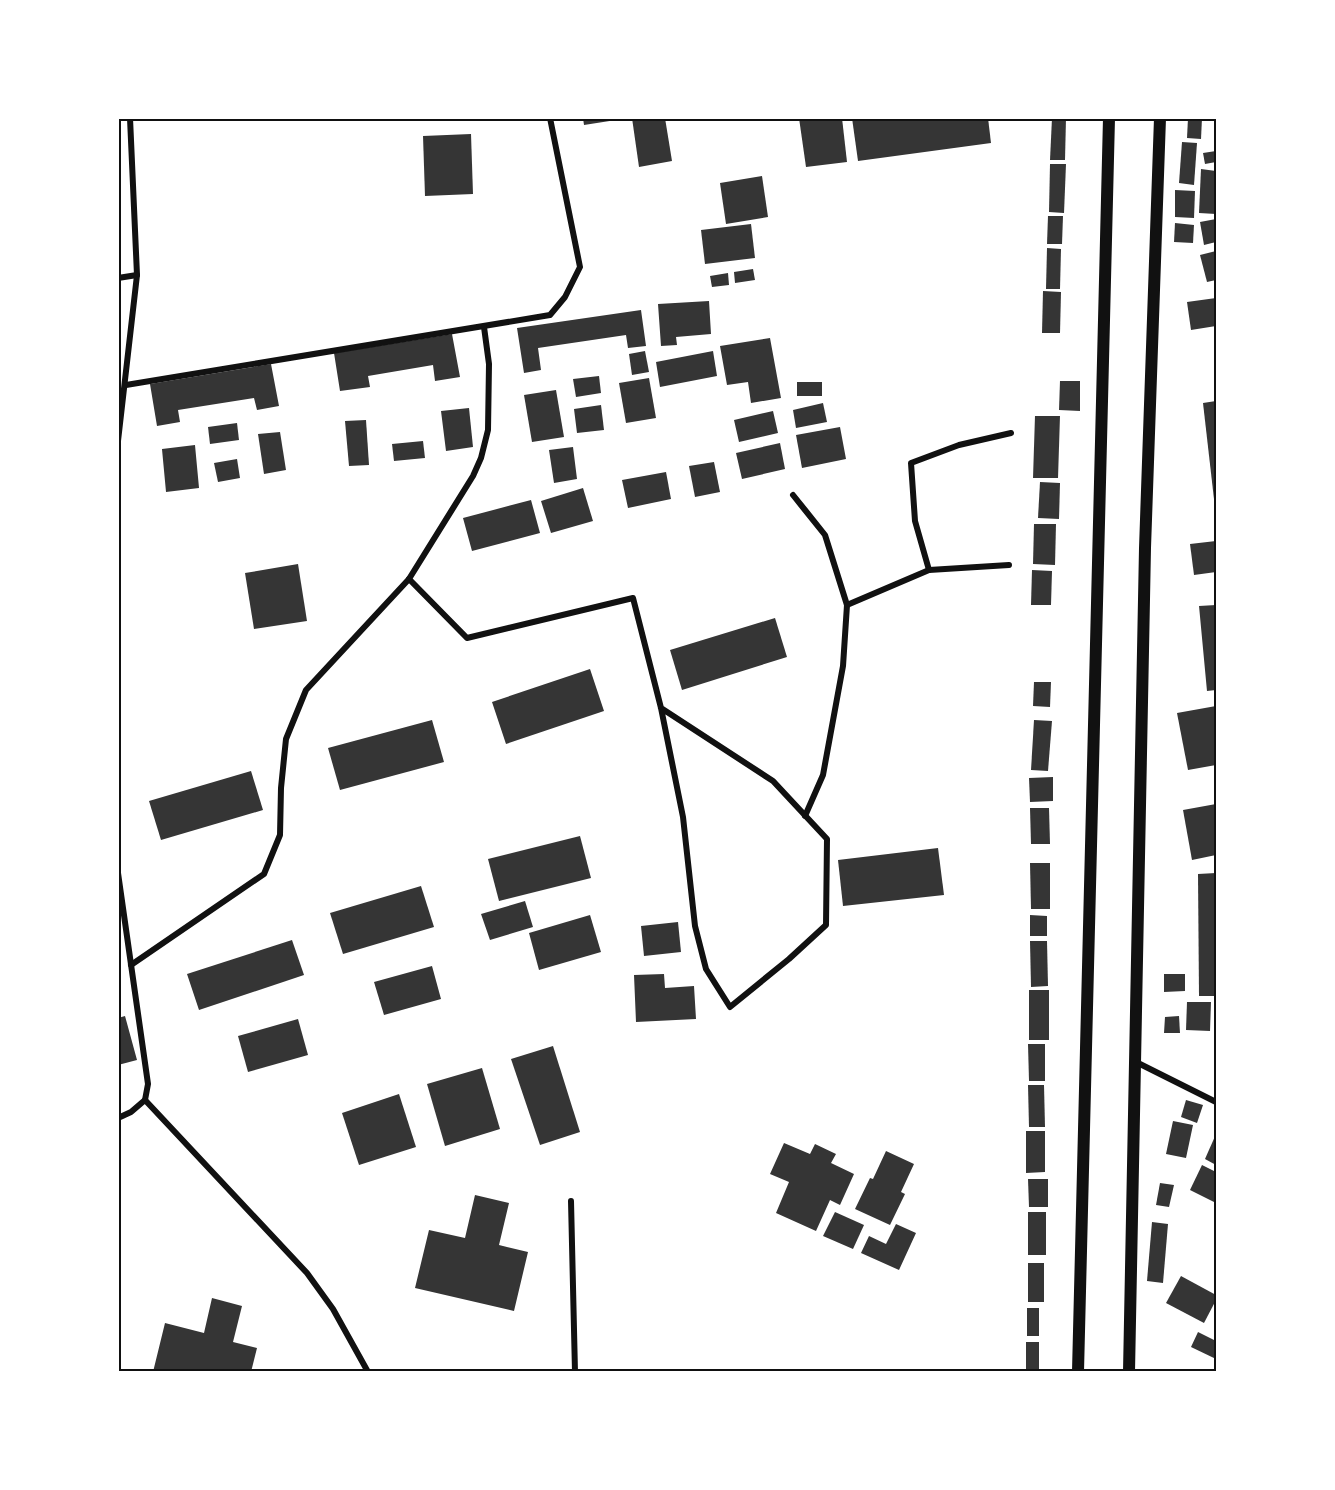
<svg xmlns="http://www.w3.org/2000/svg" width="1335" height="1490" viewBox="0 0 1335 1490" font-family="'Work Sans',sans-serif">
<style>
.building{fill:#353535}
.lines{fill:none;stroke-linecap:round;stroke-linejoin:round}
.minor{stroke:#111;stroke-width:6}
.secondary{stroke:#111;stroke-width:12}
.neatline{fill:none;stroke:#111;stroke-width:2}
</style>
<rect width="100%" height="100%" fill="#fff"/>
<g class="building">
<path d="M583,118H616V120L584,125Z"/>
<path d="M632,118H665L672,161L639,167Z"/>
<path d="M799,118H842L847,162L806,167Z"/>
<path d="M852,118H988L991,143L858,161Z"/>
<path d="M1052,118H1066L1065,160H1050Z"/>
<path d="M1188,118H1202L1201,139L1187,138Z"/>
<path d="M471,134L473,194L425,196L423,136Z"/>
<path d="M1182,142L1197,143L1194,185L1179,183Z"/>
<path d="M1216,151V162L1205,164L1203,153Z"/>
<path d="M1050,164H1066L1064,213L1049,212Z"/>
<path d="M1201,169L1216,171V214L1199,213Z"/>
<path d="M762,176L768,217L726,224L720,183Z"/>
<path d="M1175,190L1195,191L1194,218L1175,217Z"/>
<path d="M1048,216H1063L1062,244H1047Z"/>
<path d="M1216,219V242L1204,245L1200,222Z"/>
<path d="M1175,223L1194,225L1193,243L1174,242Z"/>
<path d="M751,224L755,258L705,264L701,230Z"/>
<path d="M1047,248L1061,249L1060,289H1046Z"/>
<path d="M1216,251V280L1207,282L1200,255Z"/>
<path d="M753,269L755,280L735,283L734,272Z"/>
<path d="M728,273L729,285L712,287L710,276Z"/>
<path d="M1043,291L1061,292L1060,333H1042Z"/>
<path d="M1216,298V326L1191,330L1187,302Z"/>
<path d="M709,301L711,334L676,337L677,345L661,346L658,304Z"/>
<path d="M641,310L646,346L628,348L626,335L538,348L541,370L524,373L517,328Z"/>
<path d="M452,334L460,377L435,381L433,365L368,376L370,387L340,391L334,353Z"/>
<path d="M770,338L781,398L751,403L748,382L727,385L720,346Z"/>
<path d="M645,351L649,372L632,375L629,354Z"/>
<path d="M713,351L717,376L660,387L656,362Z"/>
<path d="M271,364L279,406L257,410L254,398L178,410L180,422L157,426L150,384Z"/>
<path d="M599,376L601,393L576,397L573,379Z"/>
<path d="M649,378L656,418L626,423L619,383Z"/>
<path d="M1060,381H1080V411L1059,410Z"/>
<rect x="797" y="382" width="25" height="14"/>
<path d="M556,390L564,437L532,442L524,395Z"/>
<path d="M1216,401V507L1215,508L1203,403Z"/>
<path d="M823,403L827,422L796,428L793,410Z"/>
<path d="M601,405L604,430L577,433L574,409Z"/>
<path d="M469,408L473,447L446,451L441,411Z"/>
<path d="M773,411L778,433L739,442L734,420Z"/>
<path d="M1035,416H1060L1058,478H1033Z"/>
<path d="M366,420L369,465L349,466L345,421Z"/>
<path d="M237,423L239,440L210,444L208,427Z"/>
<path d="M840,427L846,459L802,468L796,435Z"/>
<path d="M280,432L286,470L264,474L258,434Z"/>
<path d="M423,441L425,458L394,461L392,444Z"/>
<path d="M780,443L785,469L742,479L736,453Z"/>
<path d="M195,445L199,488L166,492L162,449Z"/>
<path d="M573,447L577,479L554,483L549,450Z"/>
<path d="M237,459L240,478L218,482L214,463Z"/>
<path d="M714,462L720,492L695,497L689,466Z"/>
<path d="M666,472L671,499L628,508L622,480Z"/>
<path d="M1040,482L1060,483L1059,519L1038,518Z"/>
<path d="M583,488L593,521L551,533L541,501Z"/>
<path d="M531,500L540,533L472,551L463,518Z"/>
<path d="M1034,524H1056L1055,565L1033,564Z"/>
<path d="M1216,541V572L1194,575L1190,544Z"/>
<path d="M298,564L307,621L254,629L245,573Z"/>
<path d="M1032,570L1052,571L1051,605H1031Z"/>
<path d="M1216,605V690L1207,691L1199,606Z"/>
<path d="M775,618L787,657L682,690L670,650Z"/>
<path d="M590,669L604,711L506,744L492,702Z"/>
<path d="M1034,682H1051L1050,707L1033,706Z"/>
<path d="M1216,706V765L1188,770L1177,713Z"/>
<path d="M432,720L444,762L340,790L328,748Z"/>
<path d="M1034,720L1052,721L1048,771L1031,770Z"/>
<path d="M251,771L263,810L161,840L149,801Z"/>
<path d="M1053,777V801L1030,802L1029,778Z"/>
<path d="M1216,804V855L1192,860L1183,810Z"/>
<path d="M1030,808H1049L1050,844H1031Z"/>
<path d="M580,836L591,878L499,901L488,859Z"/>
<path d="M938,848L944,895L843,906L838,860Z"/>
<path d="M1030,863H1050V909H1031Z"/>
<path d="M1216,873V996H1199L1198,874Z"/>
<path d="M421,886L434,927L343,954L330,913Z"/>
<path d="M525,901L533,927L490,940L481,914Z"/>
<path d="M590,915L601,952L539,970L529,933Z"/>
<path d="M1030,915L1047,916V936H1030Z"/>
<path d="M678,922L681,952L644,956L641,926Z"/>
<path d="M292,940L304,975L199,1010L187,974Z"/>
<path d="M1030,941H1047L1048,986L1031,987Z"/>
<path d="M432,966L441,999L384,1015L374,982Z"/>
<path d="M664,974L665,988L694,986L696,1019L636,1022L634,975Z"/>
<path d="M1164,974H1185V991L1164,992Z"/>
<rect x="1029" y="990" width="20" height="50"/>
<path d="M1187,1002H1211L1210,1031L1186,1030Z"/>
<path d="M125,1016L137,1060L118,1065V1018Z"/>
<path d="M1179,1016L1180,1033H1164L1165,1017Z"/>
<path d="M298,1019L308,1055L248,1072L238,1036Z"/>
<path d="M1028,1044H1045V1081H1029Z"/>
<path d="M553,1046L580,1132L540,1145L511,1059Z"/>
<path d="M482,1068L500,1129L445,1146L427,1084Z"/>
<path d="M1028,1085H1044L1045,1127H1029Z"/>
<path d="M399,1094L416,1147L359,1165L342,1113Z"/>
<path d="M1186,1100L1203,1105L1197,1123L1181,1117Z"/>
<path d="M1173,1121L1193,1125L1186,1158L1166,1154Z"/>
<path d="M1026,1131H1045V1172L1026,1173Z"/>
<path d="M1216,1134V1165L1205,1159Z"/>
<path d="M784,1143L810,1154L815,1144L836,1154L831,1163L854,1174L840,1205L830,1200L816,1231L776,1213L789,1182L770,1174Z"/>
<path d="M886,1151L914,1164L901,1192L905,1194L890,1225L855,1209L870,1178L873,1179Z"/>
<path d="M1202,1165L1216,1172V1203L1190,1190Z"/>
<path d="M1028,1179H1048V1207H1029Z"/>
<path d="M1160,1183L1174,1185L1169,1207L1156,1205Z"/>
<path d="M475,1195L509,1203L499,1245L528,1252L514,1311L415,1288L429,1230L465,1238Z"/>
<path d="M835,1212L864,1225L853,1249L823,1236Z"/>
<rect x="1028" y="1212" width="18" height="43"/>
<path d="M1152,1222L1168,1224L1163,1283L1147,1281Z"/>
<path d="M896,1224L916,1233L899,1270L861,1253L869,1236L886,1244Z"/>
<rect x="1028" y="1263" width="16" height="39"/>
<path d="M1181,1276L1216,1295V1300L1204,1323L1166,1303Z"/>
<path d="M212,1298L242,1306L233,1342L257,1348L251,1372H153L165,1323L204,1333Z"/>
<rect x="1027" y="1308" width="12" height="28"/>
<path d="M1198,1332L1216,1341V1359L1191,1347Z"/>
<rect x="1026" y="1342" width="13" height="30"/>
</g>
<g class="lines">
<g class="minor">
<path d="M118,278L137,275"/>
<path d="M126,385L550,315L565,297L580,267L550,118"/>
<path d="M118,441L137,275L130,118"/>
<path d="M793,495L825,535L847,605L843,666L823,775L805,816"/>
<path d="M929,570L915,521L911,463L959,445L1011,433"/>
<path d="M409,579L467,638L633,598L661,708L683,817L695,926L706,969L730,1007L789,959L826,925L827,839L773,781L661,708"/>
<path d="M847,605L929,570L1009,565"/>
<path d="M118,873L148,1084L145,1100L131,1112L118,1118"/>
<path d="M131,965L264,874L280,835L281,788L286,739L306,690L409,579L473,476L481,458L488,430L489,364L484,327"/>
<path d="M1136,1062L1216,1102"/>
<path d="M145,1100L307,1273L333,1309L368,1372"/>
<path d="M571,1201L575,1372"/>
</g>
<g class="secondary">
<path d="M1078,1372L1109,118"/>
<path d="M1129,1372L1145,548L1160,118"/>
</g>
</g>
<rect width="1335" height="1490" fill="none" stroke="#ffffff" stroke-width="240"/>
<rect x="120" y="120" width="1095" height="1250" class="neatline"/>
</svg>
